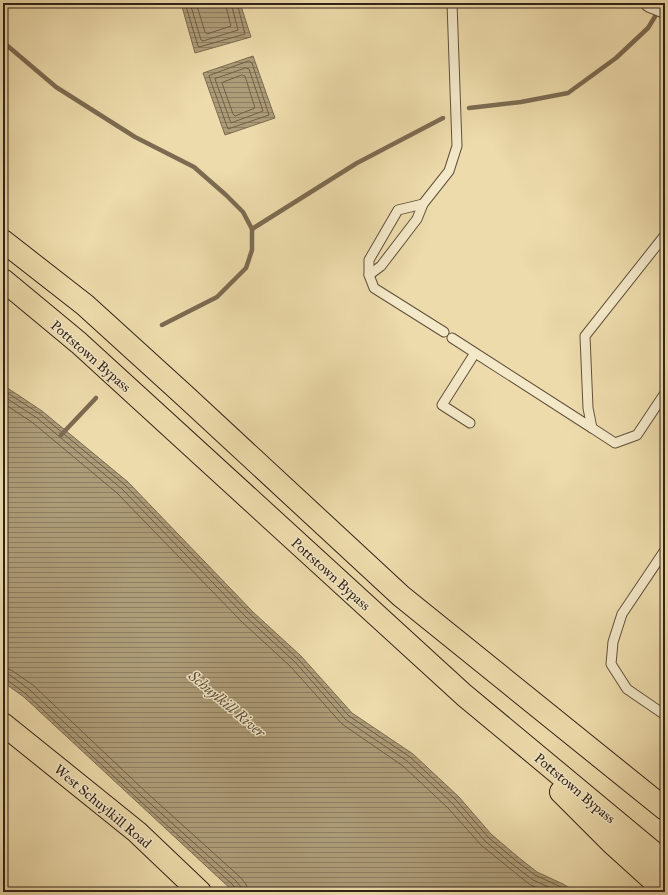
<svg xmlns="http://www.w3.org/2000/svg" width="668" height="895" viewBox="0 0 668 895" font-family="'IM FELL Great Primer',serif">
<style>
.water{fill:url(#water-rules);stroke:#7c6b51}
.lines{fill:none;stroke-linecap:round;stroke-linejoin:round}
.shore{stroke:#705f47;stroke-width:1}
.stream{stroke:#7c6b51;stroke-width:4.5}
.service-casing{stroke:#61503b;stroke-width:11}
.minor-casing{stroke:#61503b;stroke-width:20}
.primary-casing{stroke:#322216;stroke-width:24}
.motorway-casing{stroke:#322216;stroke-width:24}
.service{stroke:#f3e8c8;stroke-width:9}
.minor{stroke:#f3e8c8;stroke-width:18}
.primary{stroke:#eddbab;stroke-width:22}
.motorway{stroke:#eddbab;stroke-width:22}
.labels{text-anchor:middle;stroke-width:3;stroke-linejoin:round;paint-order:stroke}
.street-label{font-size:14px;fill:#322216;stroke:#f3e8c8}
.water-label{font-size:15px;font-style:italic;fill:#5d4d38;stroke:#f3e8c8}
</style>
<defs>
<pattern id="water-rules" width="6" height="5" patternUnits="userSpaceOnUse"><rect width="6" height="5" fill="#ad9c78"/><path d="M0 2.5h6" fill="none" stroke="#8d7f61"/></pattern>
</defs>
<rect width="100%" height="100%" fill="#eddbab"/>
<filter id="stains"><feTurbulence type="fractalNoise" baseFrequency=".005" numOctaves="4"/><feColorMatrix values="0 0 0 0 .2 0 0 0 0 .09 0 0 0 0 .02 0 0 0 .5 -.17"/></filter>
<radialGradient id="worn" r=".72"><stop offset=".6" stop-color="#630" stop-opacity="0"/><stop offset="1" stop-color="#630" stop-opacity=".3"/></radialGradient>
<g class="water">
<path d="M181,3H240L251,37L195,53Z"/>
<path d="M253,56L275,118L225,135L203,73Z"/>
<path d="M3,385L42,411L128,482L253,612L301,656L352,713L413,754L459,797L491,834L518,857L537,872L563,884L576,892H234L24,697L3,682Z"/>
</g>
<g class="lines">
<g class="shore">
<path d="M185,3L198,46L199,47L245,34L237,3"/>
<path d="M190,3L201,40L203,41L238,30L231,3"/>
<path d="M196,3L205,32L207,34L231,26L225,3"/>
<path d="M249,61L252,63L269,115L228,129L209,76Z"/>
<path d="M246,68L249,69L263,111L231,123L215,79Z"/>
<path d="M242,75L245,76L255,108L235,116L233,114L222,83Z"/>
<path d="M3,390L40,414L125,485L250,614L298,659L349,716L410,757L456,800L488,837L515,860L535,875L561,887L569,892"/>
<path d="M3,396L37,418L122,489L247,618L295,662L346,720L407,761L453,804L485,841L512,864L533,880L560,892"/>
<path d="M3,403L33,423L117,493L242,622L290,666L342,724L403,766L448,808L481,845L529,884L545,892"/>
<path d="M3,668L11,670L33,685L146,792L240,877L246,884L248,892"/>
<path d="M3,674L10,675L30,690L142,796L236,881L241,887L242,892"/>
<path d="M3,679L7,680L26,694L139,800L233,885L236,889V892"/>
</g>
<g class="stream">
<path d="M3,42L56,87L135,137L194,167L226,195L243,212L252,229V250L246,268L217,297L162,325"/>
<path d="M469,108L521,102L568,93L616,58L648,28L659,10"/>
<path d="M252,229L357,163L443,118"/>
<path d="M61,435L96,398"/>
</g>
<defs>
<g id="service">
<path d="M423,204L398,210L369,260V275L374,288L444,332"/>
<path d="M369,275L381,266L417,219L423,204L449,171L457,146L452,3"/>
<path d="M452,338L592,428L588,408L585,336L665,235"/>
<path d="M470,423L442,405L475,353"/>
<path d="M592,428L615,443L637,435L665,393"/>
<path d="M665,550L622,614L613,642L611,664L627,689L665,715"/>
</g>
<path id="minor" d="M650,3L665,9"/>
<path id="primary" d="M3,724L137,832L200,892"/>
<g id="motorway">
<path d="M3,241L85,305L184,395L401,596L665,809"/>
<path d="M3,280L79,343L464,695L665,862"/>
<path d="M561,792L611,842L665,891"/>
</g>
</defs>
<use href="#service" class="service-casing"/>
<use href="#minor" class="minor-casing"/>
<use href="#primary" class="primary-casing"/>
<use href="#motorway" class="motorway-casing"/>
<use href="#service" class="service"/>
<use href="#minor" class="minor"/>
<use href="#primary" class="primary"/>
<use href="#motorway" class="motorway"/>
</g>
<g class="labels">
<g class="street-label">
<text transform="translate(91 356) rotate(41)" y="5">Pottstown Bypass</text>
<text transform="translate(331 574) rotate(42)" y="5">Pottstown Bypass</text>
<text transform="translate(575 788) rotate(40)" y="5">Pottstown Bypass</text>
<text transform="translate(103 806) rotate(40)" y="5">West Schuylkill Road</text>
</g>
<g class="water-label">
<text transform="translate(227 704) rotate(40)" y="5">Schuylkill River</text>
</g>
</g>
<rect width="668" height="895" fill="none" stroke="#eddbab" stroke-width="16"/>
<rect x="4" y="4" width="660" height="887" fill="none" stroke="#322216" stroke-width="2"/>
<rect x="8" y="8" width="652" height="879" fill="none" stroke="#322216"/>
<rect width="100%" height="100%" filter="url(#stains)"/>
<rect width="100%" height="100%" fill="url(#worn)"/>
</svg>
